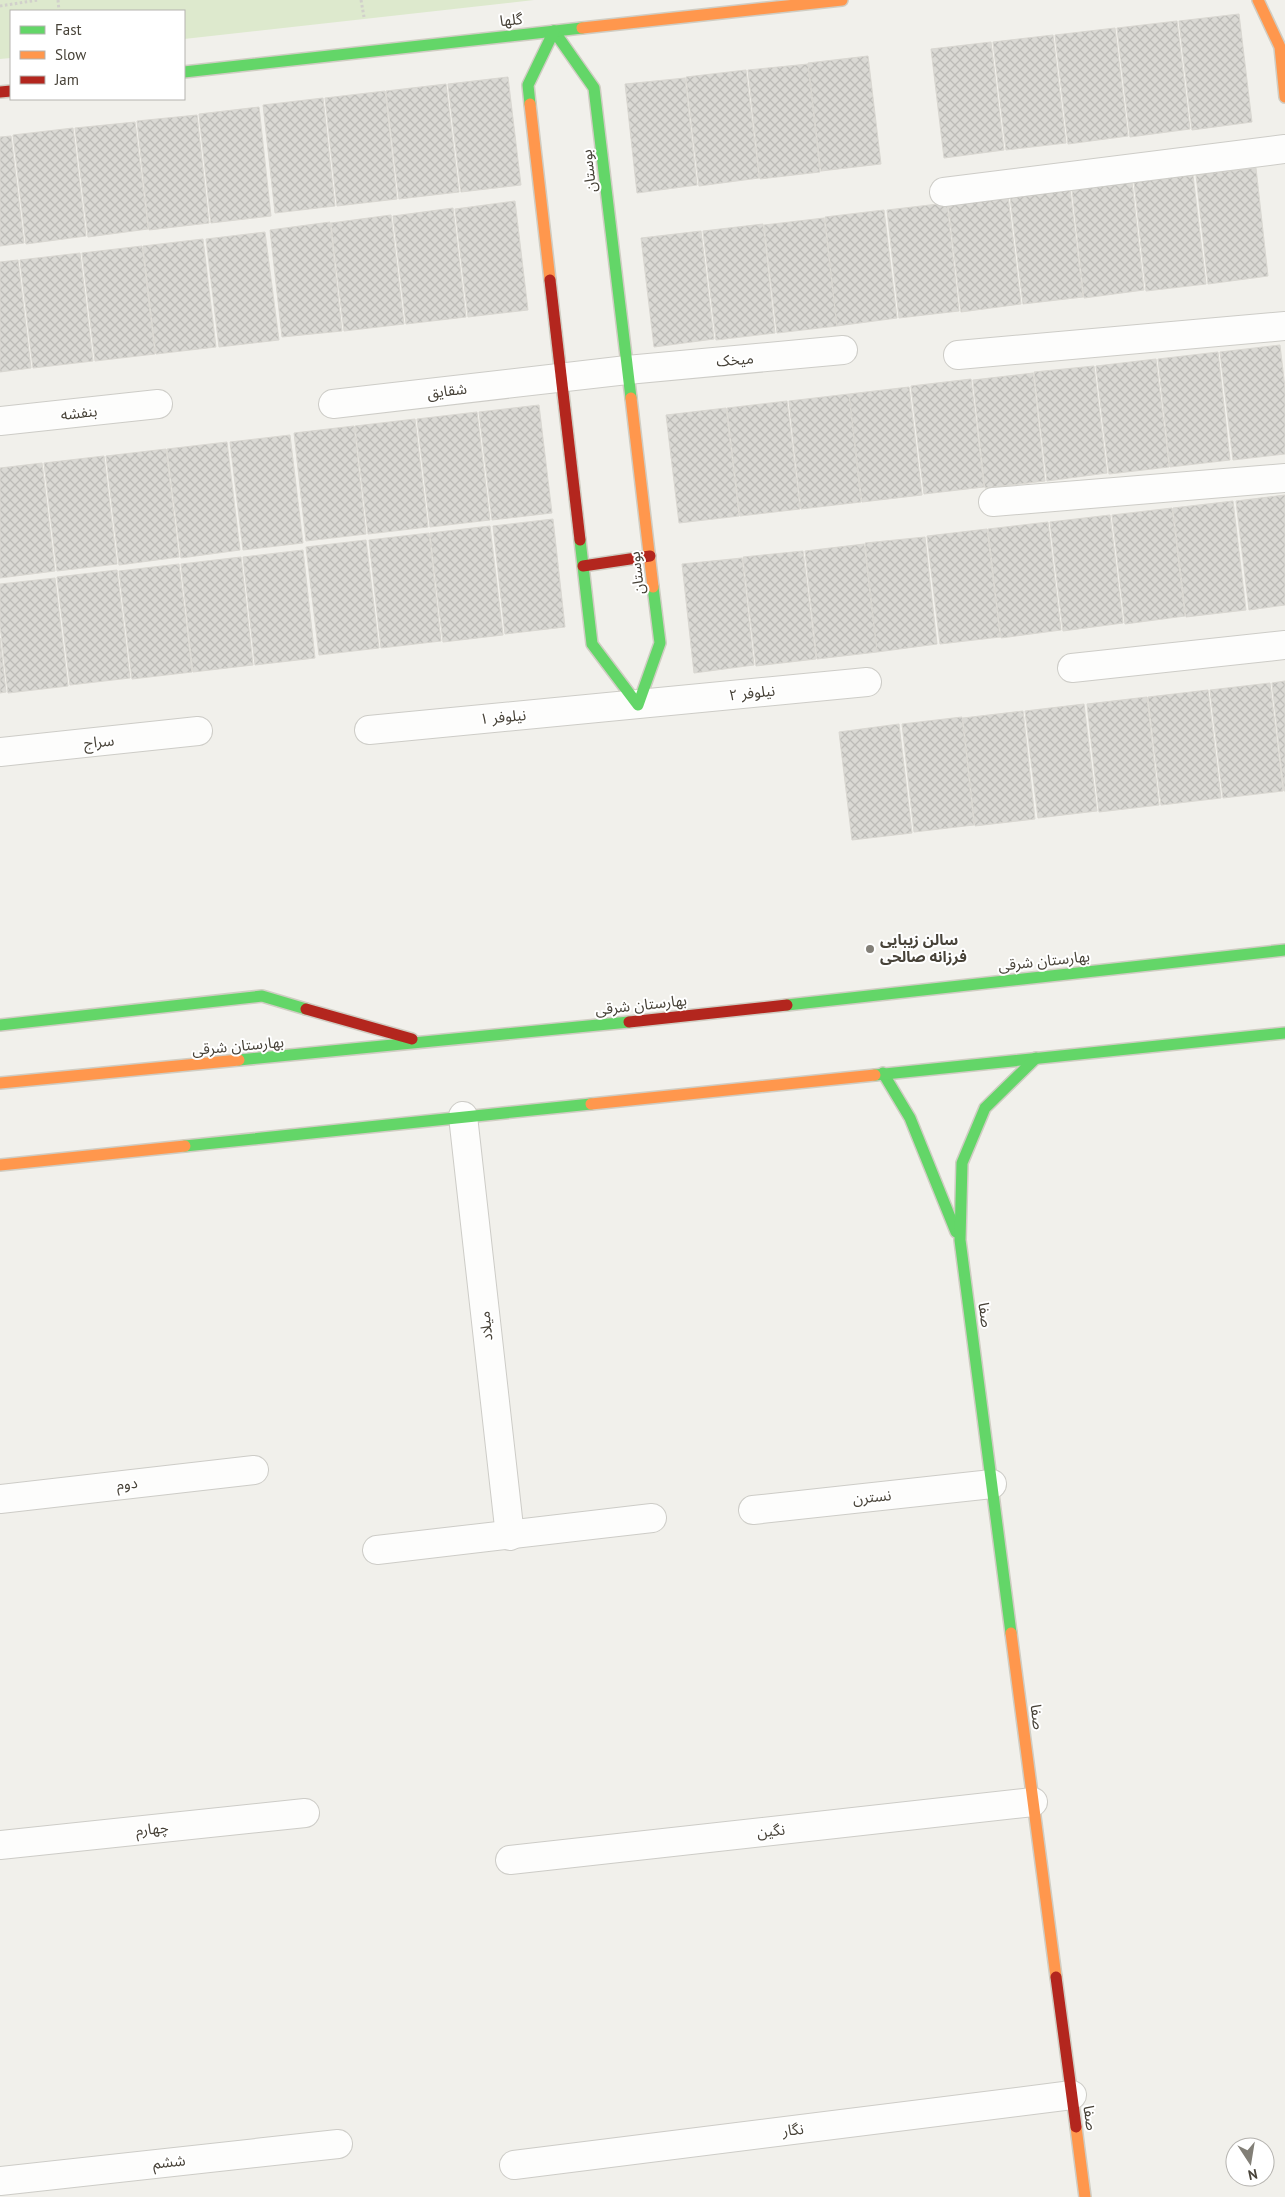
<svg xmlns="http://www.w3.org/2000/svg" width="1285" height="2197" viewBox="0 0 1285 2197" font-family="'PT Sans','Noto Sans Arabic',sans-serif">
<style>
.green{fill:#dde9cd}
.building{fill:url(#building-cross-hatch);stroke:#d9d7d1}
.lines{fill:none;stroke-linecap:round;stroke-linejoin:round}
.street-casing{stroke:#cdccc7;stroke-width:30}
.fast-casing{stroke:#d0cdc3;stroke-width:14}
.slow-casing{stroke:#d0cdc3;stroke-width:14}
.jam-casing{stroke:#d0cdc3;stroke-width:14}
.path{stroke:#d1d0cb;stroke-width:3;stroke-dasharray:2.5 2.5;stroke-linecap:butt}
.street{stroke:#fdfdfc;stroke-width:28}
.fast{stroke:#63d668;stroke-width:11}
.slow{stroke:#ff974d;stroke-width:11}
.jam{stroke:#b3261e;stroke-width:11}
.poi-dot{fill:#827f77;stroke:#fff;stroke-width:2}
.labels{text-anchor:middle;stroke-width:4;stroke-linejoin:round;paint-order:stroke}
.street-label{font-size:15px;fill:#474238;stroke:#fff}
.poi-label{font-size:15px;font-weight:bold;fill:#474238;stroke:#fff;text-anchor:start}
</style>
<defs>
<pattern id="building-cross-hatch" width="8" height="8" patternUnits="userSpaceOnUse" patternTransform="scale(1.25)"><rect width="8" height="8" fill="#dad9d4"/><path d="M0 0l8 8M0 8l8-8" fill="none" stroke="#bcbbb7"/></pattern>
</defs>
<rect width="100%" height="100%" fill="#f1f0eb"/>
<path class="green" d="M0,0H534L184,39V11H11V58L0,59Z"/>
<g class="building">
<path d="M1239,14L1252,122L1192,130L1179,21Z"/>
<path d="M1177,21L1190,129L1130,137L1117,28Z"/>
<path d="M1115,28L1128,136L1068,144L1055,35Z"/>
<path d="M1053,35L1066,143L1006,150L993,42Z"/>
<path d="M991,42L1004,150L944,158L931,49Z"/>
<path d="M868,56L881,164L821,171L808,63Z"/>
<path d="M808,64L820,172L760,179L748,70Z"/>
<path d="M746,70L759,178L699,186L686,77Z"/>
<path d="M508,77L521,185L461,192L448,84Z"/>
<path d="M685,78L697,185L637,193L625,84Z"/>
<path d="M446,84L459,192L399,199L386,91Z"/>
<path d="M385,91L397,199L337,206L325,98Z"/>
<path d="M323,98L335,206L275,213L263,105Z"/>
<path d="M259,107L271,216L211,223L199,114Z"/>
<path d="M197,115L209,223L149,230L137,121Z"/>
<path d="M135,122L148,229L88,237L75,128Z"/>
<path d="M73,128L86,236L26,244L13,135Z"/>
<path d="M11,136L24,243L0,246V137Z"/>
<path d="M1256,168L1268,276L1208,284L1196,175Z"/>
<path d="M1193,175L1206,284L1146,291L1134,182Z"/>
<path d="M1132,182L1144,290L1084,298L1072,189Z"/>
<path d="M1070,189L1083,297L1023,304L1010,196Z"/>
<path d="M1008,196L1021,304L961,312L948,203Z"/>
<path d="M515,201L528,310L468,317L455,209Z"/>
<path d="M947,203L959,311L899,318L887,210Z"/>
<path d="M453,208L466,317L406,324L393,216Z"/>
<path d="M884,210L897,318L837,326L825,217Z"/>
<path d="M391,215L404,324L344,331L331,223Z"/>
<path d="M824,218L837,326L777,333L764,225Z"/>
<path d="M330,222L342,331L282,337L270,230Z"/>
<path d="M763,224L775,333L716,340L703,231Z"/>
<path d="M701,231L714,339L654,347L641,238Z"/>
<path d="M265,232L279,340L219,347L206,239Z"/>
<path d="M203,239L216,347L156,354L143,246Z"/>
<path d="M142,246L155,354L95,361L82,253Z"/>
<path d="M80,253L93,361L33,368L20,260Z"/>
<path d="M18,260L31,368L0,372V262Z"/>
<path d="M1280,345L1285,388V454L1233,460L1220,352Z"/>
<path d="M1218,352L1230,460L1170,467L1158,359Z"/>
<path d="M1156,359L1169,467L1109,474L1096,366Z"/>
<path d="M1094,366L1107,473L1047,481L1034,372Z"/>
<path d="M1033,373L1045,481L985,488L973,380Z"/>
<path d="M971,379L984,487L924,494L911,386Z"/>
<path d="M909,387L922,495L862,502L849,394Z"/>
<path d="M849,394L861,502L801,509L789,401Z"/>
<path d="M787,401L800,509L740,516L727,408Z"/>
<path d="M539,405L552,513L492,520L479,412Z"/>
<path d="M726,408L739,516L679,523L666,415Z"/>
<path d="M477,412L490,520L430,527L417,419Z"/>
<path d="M415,419L428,527L368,534L355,426Z"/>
<path d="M354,426L366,534L306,541L294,433Z"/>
<path d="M290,435L303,543L243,550L230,442Z"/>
<path d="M227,442L240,550L181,558L167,449Z"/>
<path d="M166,449L179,557L119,565L106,456Z"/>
<path d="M104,456L117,564L57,571L44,463Z"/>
<path d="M42,463L55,571L0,578V468Z"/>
<path d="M1285,495V605L1249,610L1236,501Z"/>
<path d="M1233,501L1246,610L1186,617L1173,508Z"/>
<path d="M1172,508L1185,616L1125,624L1112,515Z"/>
<path d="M1110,515L1123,623L1063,631L1050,522Z"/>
<path d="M553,519L565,627L505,634L493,526Z"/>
<path d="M1048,522L1061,630L1001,638L988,529Z"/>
<path d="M490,526L503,635L443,642L430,533Z"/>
<path d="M987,529L1000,637L940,644L927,536Z"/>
<path d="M429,533L441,641L381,648L369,540Z"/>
<path d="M925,537L937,644L877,652L865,543Z"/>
<path d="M366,540L379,648L319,655L306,547Z"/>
<path d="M864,544L877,652L817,659L805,551Z"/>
<path d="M303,550L315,658L255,665L243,557Z"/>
<path d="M803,551L816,659L756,666L743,557Z"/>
<path d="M241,557L253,665L193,672L181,564Z"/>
<path d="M742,558L754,665L694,673L682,564Z"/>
<path d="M179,564L192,672L132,679L119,571Z"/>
<path d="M117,570L130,678L70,685L57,577Z"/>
<path d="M55,578L68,686L8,693L0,625V584Z"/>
<path d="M0,638L6,692L0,693Z"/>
<path d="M1285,681V791H1284L1272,683Z"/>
<path d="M1270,683L1283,791L1223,798L1210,690Z"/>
<path d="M1208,690L1221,798L1161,805L1148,697Z"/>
<path d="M1147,697L1159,805L1099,812L1087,704Z"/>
<path d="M1084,704L1097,811L1038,818L1025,711Z"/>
<path d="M1023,711L1035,819L975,826L963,718Z"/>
<path d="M962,717L974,825L914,832L902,724Z"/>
<path d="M899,724L912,833L852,840L839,732Z"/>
</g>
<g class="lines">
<defs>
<g id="street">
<path d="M944,192L1285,149"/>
<path d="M958,355L1285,326"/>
<path d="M333,404L627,370L843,350"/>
<path d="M0,421L158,404"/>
<path d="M993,502L1285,478"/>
<path d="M1072,668L1285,645"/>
<path d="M369,730L867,682"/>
<path d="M0,752L198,731"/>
<path d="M463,1116L510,1536"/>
<path d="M0,1499L254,1470"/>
<path d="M753,1510L992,1484"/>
<path d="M377,1550L652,1518"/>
<path d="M0,1845L305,1813"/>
<path d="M510,1860L1033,1802"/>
<path d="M514,2165L1072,2095"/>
<path d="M0,2181L338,2144"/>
</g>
<g id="fast">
<path d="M554,31L594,88L631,398"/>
<path d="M184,72L582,28"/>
<path d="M530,104L528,85L554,31"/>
<path d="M580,540L592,644L638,705L660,643L653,587"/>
<path d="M787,1005L1285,950"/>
<path d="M0,1025L262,996L306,1009"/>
<path d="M239,1060L629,1022"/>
<path d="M883,1073L910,1118L956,1232"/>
<path d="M875,1075L1285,1033"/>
<path d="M185,1146L591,1104"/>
<path d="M1011,1633L960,1240L962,1163L985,1108L1036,1058"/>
</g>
<g id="slow">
<path d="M1258,0L1280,47L1285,97"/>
<path d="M582,28L842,0"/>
<path d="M530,104L550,280"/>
<path d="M631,398L653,587"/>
<path d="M0,1083L239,1060"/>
<path d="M591,1104L875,1075"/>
<path d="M0,1165L185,1146"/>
<path d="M1011,1633L1056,1977"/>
<path d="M1076,2127L1085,2197"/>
</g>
<g id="jam">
<path d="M0,92L11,91"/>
<path d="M550,280L580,540"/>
<path d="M583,566L650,556"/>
<path d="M306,1009L412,1039"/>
<path d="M629,1022L787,1005"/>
<path d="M1056,1977L1076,2127"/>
</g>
</defs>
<use href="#street" class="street-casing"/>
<use href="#fast" class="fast-casing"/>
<use href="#slow" class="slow-casing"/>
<use href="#jam" class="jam-casing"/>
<g class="path">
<path d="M58,0L59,11"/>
<path d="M361,0L364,17"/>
<path d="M0,6L38,0"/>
</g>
<use href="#street" class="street"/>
<use href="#fast" class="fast"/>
<use href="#slow" class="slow"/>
<use href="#jam" class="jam"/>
</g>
<circle class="poi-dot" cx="870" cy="949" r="5"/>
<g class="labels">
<g class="street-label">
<text transform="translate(511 20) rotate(-6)" y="5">گلها</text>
<text transform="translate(589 171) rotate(-97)" y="5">بوستان</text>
<text transform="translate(735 360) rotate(-5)" y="5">میخک</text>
<text transform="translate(447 391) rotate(-7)" y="5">شقایق</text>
<text transform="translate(79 413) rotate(-6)" y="5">بنفشه</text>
<text transform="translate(637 573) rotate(-97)" y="5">بوستان</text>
<text transform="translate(752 693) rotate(-6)" y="5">نیلوفر ۲</text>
<text transform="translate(503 717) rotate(-5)" y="5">نیلوفر ۱</text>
<text transform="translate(99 742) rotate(-6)" y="5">سراج</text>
<text transform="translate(1044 961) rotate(-6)" y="5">بهارستان شرقی</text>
<text transform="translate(641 1005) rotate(-6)" y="5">بهارستان شرقی</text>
<text transform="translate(238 1046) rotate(-5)" y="5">بهارستان شرقی</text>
<text transform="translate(985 1315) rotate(82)" y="5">صفا</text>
<text transform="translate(486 1326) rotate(-96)" y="5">میلاد</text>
<text transform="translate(127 1484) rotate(-6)" y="5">دوم</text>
<text transform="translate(872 1497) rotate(-6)" y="5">نسترن</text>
<text transform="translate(1037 1717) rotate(83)" y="5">صفا</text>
<text transform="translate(152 1829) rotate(-6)" y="5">چهارم</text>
<text transform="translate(771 1831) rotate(-6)" y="5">نگین</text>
<text transform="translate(1090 2118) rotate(82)" y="5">صفا</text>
<text transform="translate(793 2130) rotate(-7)" y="5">نگار</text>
<text transform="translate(169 2162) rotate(-6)" y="5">ششم</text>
</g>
<g class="poi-label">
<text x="880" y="945">سالن زیبایی<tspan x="880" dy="17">فرزانه صالحی</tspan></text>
</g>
</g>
<rect x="10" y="10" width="175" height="90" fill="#ffffff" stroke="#b5b3af"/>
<rect x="20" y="26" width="25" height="8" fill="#63d668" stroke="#b5b3af"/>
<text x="55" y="35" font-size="15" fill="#474238">Fast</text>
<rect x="20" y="51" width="25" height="8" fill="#ff974d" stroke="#b5b3af"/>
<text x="55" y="60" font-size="15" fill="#474238">Slow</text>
<rect x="20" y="76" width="25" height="8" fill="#b3261e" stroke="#b5b3af"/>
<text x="55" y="85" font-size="15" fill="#474238">Jam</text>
<g transform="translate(1250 2162) rotate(168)"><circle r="24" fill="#ffffff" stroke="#b5b3af"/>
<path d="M0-4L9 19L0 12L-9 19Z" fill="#827f77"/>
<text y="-8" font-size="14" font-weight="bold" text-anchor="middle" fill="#474238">N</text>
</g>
</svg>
